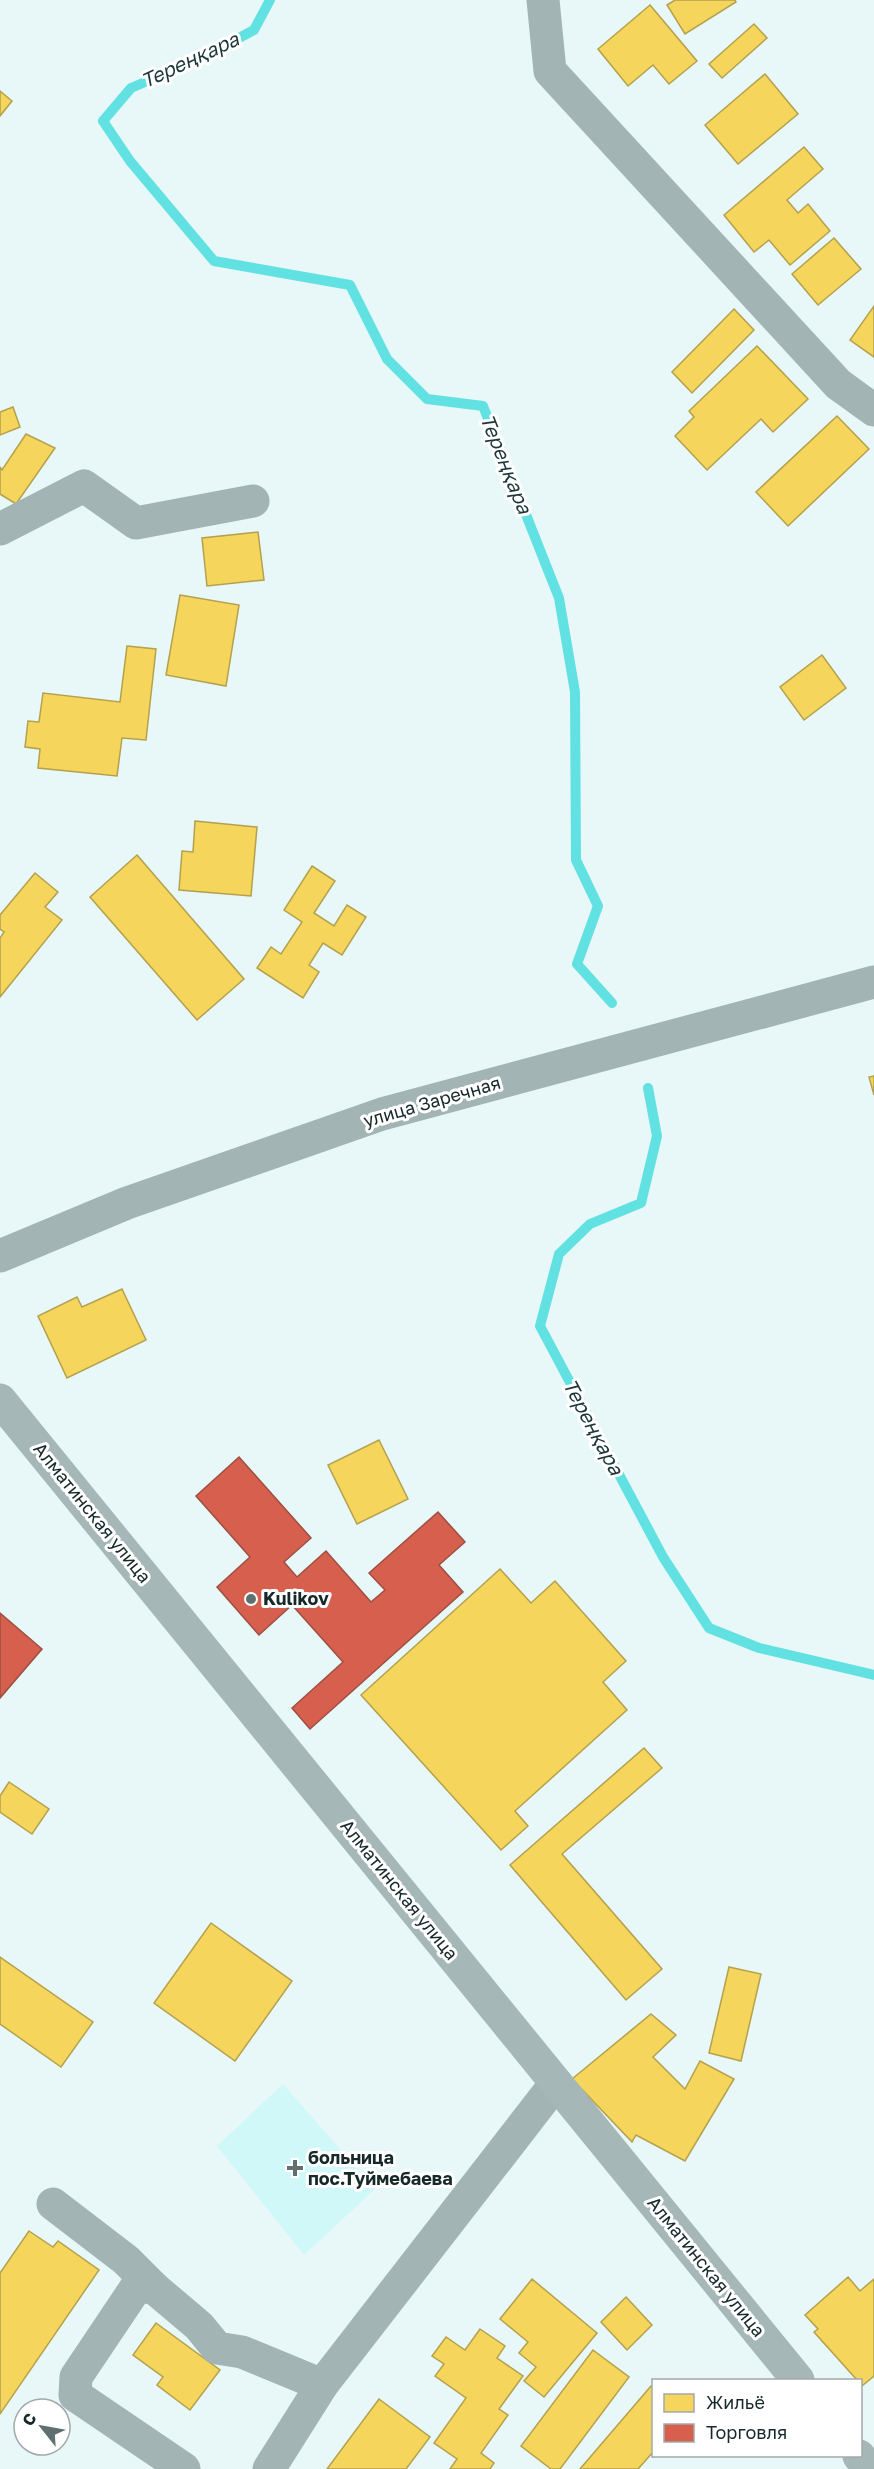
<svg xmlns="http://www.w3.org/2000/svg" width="874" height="2469" viewBox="0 0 874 2469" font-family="'Golos Text',sans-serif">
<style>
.built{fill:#d1f8f8}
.homes{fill:#f6d55c;stroke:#b3a14d;stroke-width:1.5}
.shops{fill:#d6604d;stroke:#9d4f42;stroke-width:1.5}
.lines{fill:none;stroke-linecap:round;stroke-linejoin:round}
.stream{stroke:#62e1e3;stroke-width:10}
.minor{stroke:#a2b4b4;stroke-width:33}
.major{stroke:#a5b7b7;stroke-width:33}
.poi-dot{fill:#607071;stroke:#fff;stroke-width:2}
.labels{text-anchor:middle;stroke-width:6;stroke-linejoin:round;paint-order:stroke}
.street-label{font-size:18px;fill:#172829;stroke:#fff}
.poi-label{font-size:18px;font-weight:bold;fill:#172829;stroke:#fff;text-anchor:start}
.water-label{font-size:20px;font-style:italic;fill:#1d3738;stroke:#fff}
</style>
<rect width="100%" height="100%" fill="#e8f7f7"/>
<path class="built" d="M283,2084L375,2189L304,2255L217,2146Z"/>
<g class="homes">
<path d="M675,0H735L736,2L685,34L667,5Z"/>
<path d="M650,5L697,61L669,84L653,65L628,86L598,49Z"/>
<path d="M754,24L767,38L722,78L709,64Z"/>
<path d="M765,74L798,114L738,164L705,125Z"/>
<path d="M0,91L12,101L0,116Z"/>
<path d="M804,147L823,169L787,200L798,213L808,204L830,231L790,265L769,240L754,252L724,215Z"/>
<path d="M834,238L861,269L818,305L792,274Z"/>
<path d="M874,306V357L850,340Z"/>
<path d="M734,309L754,330L692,393L672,372Z"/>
<path d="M757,346L808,399L773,432L761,419L707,470L675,436L694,417L689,411Z"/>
<path d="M13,407L20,427L0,435V412Z"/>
<path d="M837,416L869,449L788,526L756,492Z"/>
<path d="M26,434L55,448L16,504L0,494V467L2,470Z"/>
<path d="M258,532L264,580L207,586L202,538Z"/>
<path d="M180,595L239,605L226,686L166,675Z"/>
<path d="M127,646L156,649L146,740L122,738L117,776L38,768L40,749L25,747L28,721L39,722L43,693L120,702Z"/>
<path d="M822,655L846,688L804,720L780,687Z"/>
<path d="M195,821L257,827L251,896L179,890L182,851L193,852Z"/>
<path d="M137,855L244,979L197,1020L90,897Z"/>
<path d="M312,866L335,881L314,913L334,926L347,905L366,917L342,955L323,943L309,965L319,972L303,998L257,968L271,947L281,954L302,922L284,910Z"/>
<path d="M35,873L58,892L45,907L62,920L0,997V938L4,932L0,929V915Z"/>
<path d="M874,1076V1095L869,1077Z"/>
<path d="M122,1289L146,1340L67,1378L38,1316L77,1297L82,1307Z"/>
<path d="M379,1440L408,1499L357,1524L328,1465Z"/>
<path d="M500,1569L531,1603L555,1581L626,1661L603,1682L627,1710L515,1811L528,1826L501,1850L361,1695Z"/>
<path d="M644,1748L662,1768L562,1854L662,1969L626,2000L510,1865Z"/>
<path d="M9,1782L49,1809L32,1834L0,1812V1796Z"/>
<path d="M211,1923L292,1981L235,2061L154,2003Z"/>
<path d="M0,1957L93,2022L61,2067L0,2024Z"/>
<path d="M729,1967L761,1974L741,2061L709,2053Z"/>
<path d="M651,2014L676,2035L653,2057L685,2089L700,2061L734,2079L685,2161L636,2135L632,2142L572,2079Z"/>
<path d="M29,2231L53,2247L58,2241L99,2270L0,2414V2273Z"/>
<path d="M848,2277L860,2291L874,2279V2376L862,2386L860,2380H857L814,2332L818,2329L805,2315Z"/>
<path d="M532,2279L597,2333L544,2397L524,2381L536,2367L519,2353L528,2342L500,2319Z"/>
<path d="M626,2297L652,2325L627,2350L601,2322Z"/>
<path d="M156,2323L220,2370L190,2410L157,2385L163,2377L133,2355Z"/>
<path d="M480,2329L505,2346L497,2358L523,2376L499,2409L508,2415L481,2453L494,2463L490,2469H450L457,2459L434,2443L466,2398L435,2376L444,2364L432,2356L446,2337L465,2350Z"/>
<path d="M593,2350L629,2377L560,2469H551L521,2446Z"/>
<path d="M651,2386L654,2388V2451L638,2469H580Z"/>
<path d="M379,2399L430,2437L406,2469H327Z"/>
</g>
<g class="shops">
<path d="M239,1457L311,1538L284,1562L297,1577L326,1551L371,1602L385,1590L369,1573L438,1512L465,1542L439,1565L463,1592L310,1729L292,1708L343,1662L292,1605L259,1635L217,1587L250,1557L196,1496Z"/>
<path d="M0,1613L42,1649L0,1698Z"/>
</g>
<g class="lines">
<g class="stream">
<path d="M270,0L254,30L204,57L131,88L103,121L130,161L214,261L350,285L387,359L427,399L483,406L559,598L575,692L576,860L598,906L577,964L612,1003"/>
<path d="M648,1088L657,1136L641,1203L590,1224L559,1254L540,1326L663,1557L709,1628L759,1648L874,1675"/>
</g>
<g class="minor">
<path d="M543,0L550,71L838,384L874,410"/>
<path d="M0,529L84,486L136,523L253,501"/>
<path d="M0,1256L127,1203L382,1114L874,982"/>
<path d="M53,2204L126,2260L154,2288"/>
<path d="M184,2469L75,2395L76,2377L137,2286L154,2288L199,2326L217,2348L242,2352L322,2385"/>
<path d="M269,2469L322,2385L556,2083"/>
</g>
<g class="major">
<path d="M0,1400L798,2380"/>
<path d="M859,2456L870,2469"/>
</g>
</g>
<g class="poi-dot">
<circle cx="251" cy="1599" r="6"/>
<path d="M292 2159h6v6h6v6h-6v6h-6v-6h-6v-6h6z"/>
</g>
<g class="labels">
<g class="street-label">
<text transform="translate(432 1102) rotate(-16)" y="6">улица Заречная</text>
<text transform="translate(92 1513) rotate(51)" y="6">Алматинская улица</text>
<text transform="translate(399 1890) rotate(51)" y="6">Алматинская улица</text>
<text transform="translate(706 2267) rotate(51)" y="6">Алматинская улица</text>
</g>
<g class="poi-label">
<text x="263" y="1605">Kulikov</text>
<text x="308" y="2164">больница<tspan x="308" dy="21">пос.Туймебаева</tspan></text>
</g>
<g class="water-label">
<text transform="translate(190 60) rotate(-25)" y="7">Тереңқара</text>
<text transform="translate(506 464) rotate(68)" y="7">Тереңқара</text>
<text transform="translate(593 1427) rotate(62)" y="7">Тереңқара</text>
</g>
</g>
<rect x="652" y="2379" width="210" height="78" fill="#ffffff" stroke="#a2a9a9" stroke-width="1.5"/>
<rect x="664" y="2394" width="30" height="18" fill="#f6d55c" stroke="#a2a9a9" stroke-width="1.5"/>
<text x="706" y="2409" font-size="18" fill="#172829">Жильё</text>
<rect x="664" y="2424" width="30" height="18" fill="#d6604d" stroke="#a2a9a9" stroke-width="1.5"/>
<text x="706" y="2439" font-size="18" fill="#172829">Торговля</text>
<g transform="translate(42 2427) rotate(301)"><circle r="28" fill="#ffffff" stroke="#a2a9a9" stroke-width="1.5"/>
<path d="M0-4.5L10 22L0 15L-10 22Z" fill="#607071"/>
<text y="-9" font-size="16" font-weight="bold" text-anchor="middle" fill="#172829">С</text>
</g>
</svg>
